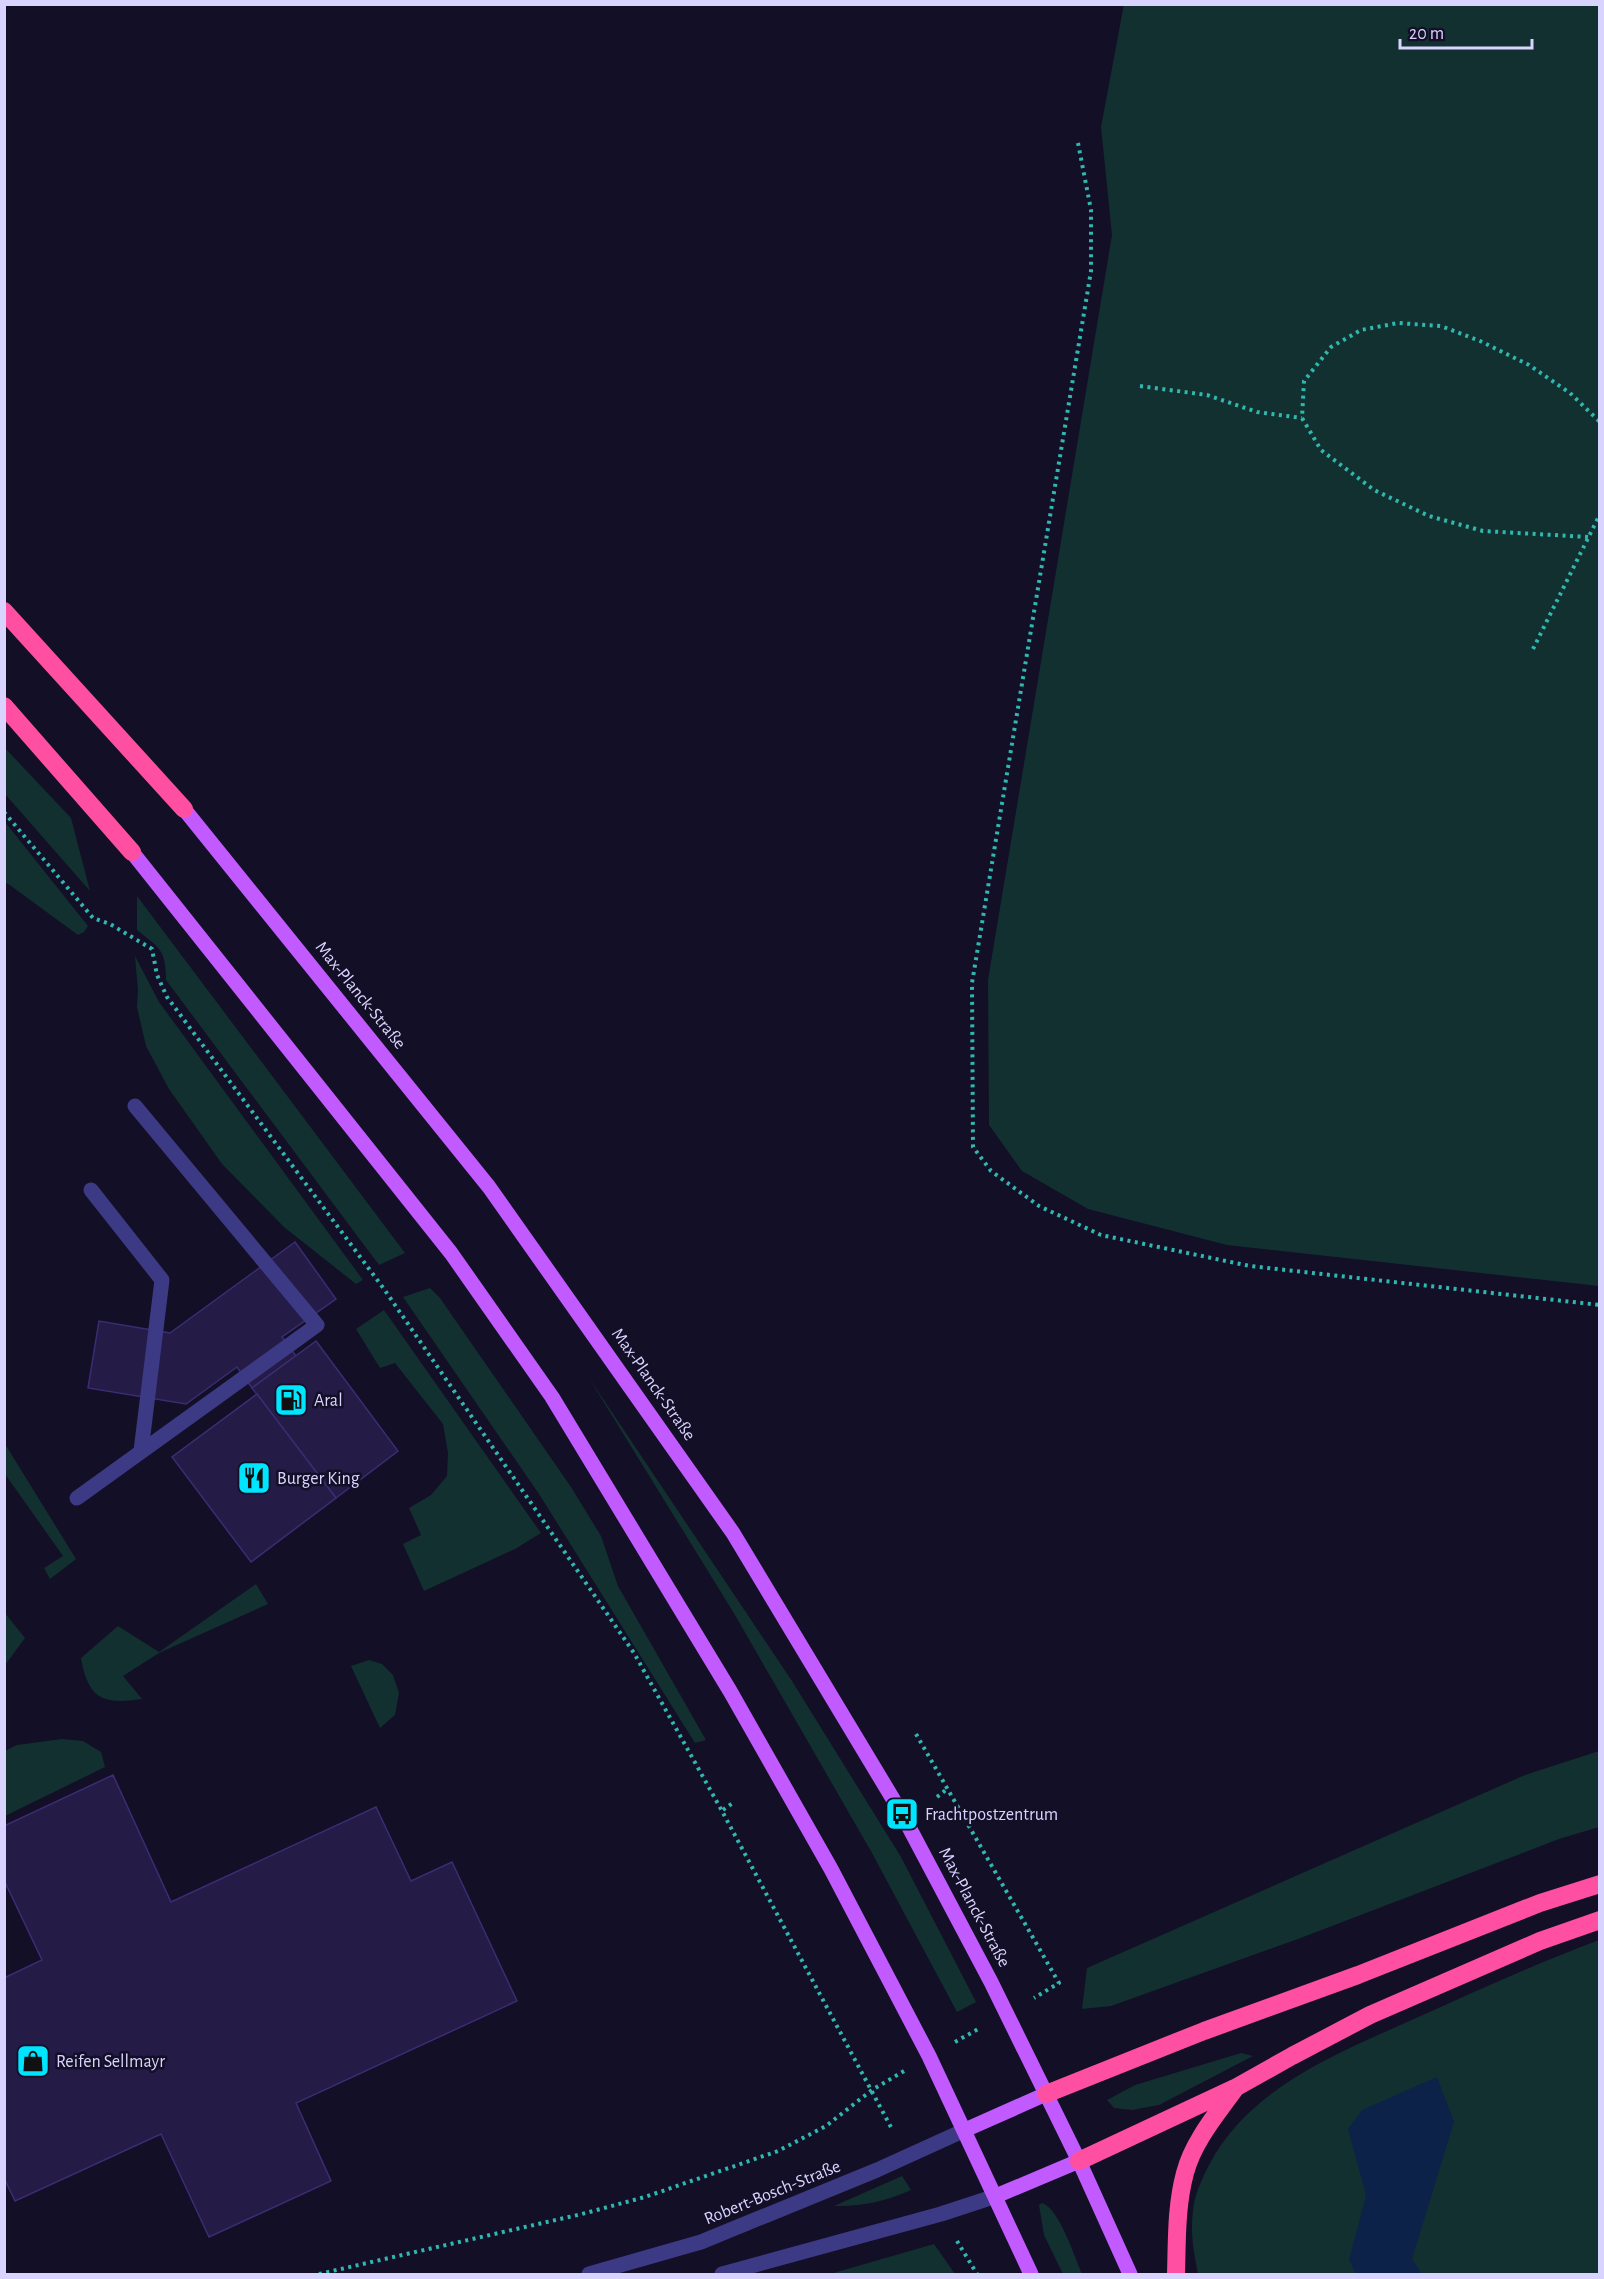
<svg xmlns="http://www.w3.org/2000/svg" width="1604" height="2279" viewBox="0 0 1604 2279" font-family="'Alegreya Sans',sans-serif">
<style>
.green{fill:#12302f}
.water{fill:#0c2248}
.building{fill:#241b47;stroke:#3b2d73;stroke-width:1.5}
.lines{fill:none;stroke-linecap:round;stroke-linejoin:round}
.path{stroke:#2fb8b0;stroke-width:4;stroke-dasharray:3 4.5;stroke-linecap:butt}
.minor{stroke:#3d3a85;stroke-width:15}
.major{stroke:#c25bff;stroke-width:15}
.highway{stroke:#ff4fa3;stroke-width:18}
.labels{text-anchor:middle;stroke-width:5;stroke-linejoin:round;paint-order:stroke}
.street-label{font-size:18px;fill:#d9d4ff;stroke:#130f26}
.poi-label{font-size:18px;fill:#d9d4ff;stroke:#130f26;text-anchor:start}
</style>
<rect width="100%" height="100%" fill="#130f26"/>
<g class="green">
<path d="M1124,4L1599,5V1286L1227,1245L1088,1209L1022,1171L989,1125L988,980L1112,235L1101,127Z"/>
<path d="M4,747L71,818L90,891L5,794Z"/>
<path d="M5,822L88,926L84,932L78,935L7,883L5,886Z"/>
<path d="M137,896L405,1253L379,1265L166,980C166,949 159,948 137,930Z"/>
<path d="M135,956L159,1002L363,1280L356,1284L284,1227L222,1164L169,1089L146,1046L137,1007L138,991Z"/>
<path d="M430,1288L440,1298L571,1487L601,1536L618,1586L706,1740L695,1743L539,1494L403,1297Z"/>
<path d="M384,1310L541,1533L515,1549L424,1591L403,1544L421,1535L409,1508L431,1495L447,1476L448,1453L443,1424L395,1363L380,1368L356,1329Z"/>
<path d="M587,1375L792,1681L901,1857L976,2002L957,2012L872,1853L735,1615Z"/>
<path d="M5,1444L76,1559L50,1579L44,1568L63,1556L5,1474Z"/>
<path d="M256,1584L268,1604L159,1653L123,1676L142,1699C103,1705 88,1699 81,1658L118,1626L159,1652Z"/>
<path d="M4,1612L25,1638L5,1665H4Z"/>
<path d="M369,1660L382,1664L393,1675L399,1693L395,1715L380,1728L351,1666Z"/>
<path d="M62,1739L83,1741L101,1752L105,1767L5,1816V1751L17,1745Z"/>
<path d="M1599,1751V1827L1559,1839L1298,1939L1111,2006L1082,2009L1087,1968L1525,1775Z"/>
<path d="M1599,1940V2274H1198C1194,2254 1190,2233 1193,2211C1194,2195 1202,2179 1209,2165C1250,2086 1339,2053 1416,2018C1477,1991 1537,1963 1599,1940Z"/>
<path d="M1241,2053L1253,2056L1159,2105L1132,2110L1114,2108L1107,2100L1135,2085Z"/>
<path d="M902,2176L911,2190C888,2201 859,2207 834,2206Z"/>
<path d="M1042,2203C1059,2208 1075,2258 1082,2274H1063L1044,2235L1039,2205Z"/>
<path d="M934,2244L955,2274H830Z"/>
</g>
<path class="water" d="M1437,2077L1454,2122L1412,2259L1422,2274H1356L1349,2260L1366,2195L1348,2129L1362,2110Z"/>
<g class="building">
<path d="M295,1242L336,1299L282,1337L296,1356L252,1388L237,1367L186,1404L88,1388L99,1321L170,1333Z"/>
<path d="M316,1341L398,1451L336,1498L252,1388Z"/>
<path d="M257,1394L336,1498L251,1562L172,1457Z"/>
<path d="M113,1775L171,1902L376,1807L411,1881L452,1862L517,2001L296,2103L331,2181L209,2237L161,2134L15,2201L4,2178V1978L42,1960L4,1880V1826Z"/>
</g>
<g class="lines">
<g class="path">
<path d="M1078,143L1091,210V271L972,983L973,1147L991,1171L1039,1206L1101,1235L1250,1266L1600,1305"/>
<path d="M1140,386L1207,395L1257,412L1302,418"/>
<path d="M1588,537L1483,531L1429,516L1374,490L1321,450L1302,418L1304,381L1331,347L1361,330L1398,323L1441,326L1480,341L1529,365L1570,393L1600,422"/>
<path d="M1533,649L1600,514"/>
<path d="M4,812L93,918L110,924L152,949L157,975L167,997L384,1289L634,1653L722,1811L893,2131"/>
<path d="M916,1734L1059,1983L1034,1998"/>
<path d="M937,1797L947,1789"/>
<path d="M723,1810L734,1802"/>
<path d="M955,2042L980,2028"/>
<path d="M957,2241L977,2274"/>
<path d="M319,2274L582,2214L645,2197L778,2151L826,2126L872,2090L904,2071"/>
</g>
<g class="minor">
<path d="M91,1190L162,1280L141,1451"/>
<path d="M77,1498L317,1325L135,1106"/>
<path d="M589,2274L701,2242L877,2170L965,2130"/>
<path d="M722,2274L941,2214L996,2196"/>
</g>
<g class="major">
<path d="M184,809L489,1187L733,1533L902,1814L991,1982L1079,2161L1130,2274"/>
<path d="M132,852L451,1253L552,1397L730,1691L831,1869L929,2056L1031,2274"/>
<path d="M965,2130L1046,2094"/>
<path d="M996,2196L1079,2161"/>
</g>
<g class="highway">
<path d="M4,611L184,809"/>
<path d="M4,706L132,852"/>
<path d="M1046,2094L1204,2031L1358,1975L1540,1903L1600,1884"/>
<path d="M1079,2161L1235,2088L1292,2056L1370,2015L1540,1941L1600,1920"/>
<path d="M1176,2274C1177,2241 1176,2206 1185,2173C1193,2142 1216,2115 1234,2090"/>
</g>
</g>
<defs>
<symbol id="fuel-square" viewBox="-11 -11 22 22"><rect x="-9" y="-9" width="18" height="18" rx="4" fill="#00e5ff" stroke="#130f26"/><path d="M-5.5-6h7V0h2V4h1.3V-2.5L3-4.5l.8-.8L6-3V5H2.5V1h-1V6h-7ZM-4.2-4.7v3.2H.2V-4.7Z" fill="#111"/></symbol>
<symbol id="restaurant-square" viewBox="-11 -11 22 22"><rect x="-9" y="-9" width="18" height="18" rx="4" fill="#00e5ff" stroke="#130f26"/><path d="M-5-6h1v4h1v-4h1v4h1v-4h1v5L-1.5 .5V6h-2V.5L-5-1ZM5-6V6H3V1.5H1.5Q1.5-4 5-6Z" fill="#111"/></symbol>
<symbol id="bus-square" viewBox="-11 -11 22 22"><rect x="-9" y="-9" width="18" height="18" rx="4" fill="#00e5ff" stroke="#130f26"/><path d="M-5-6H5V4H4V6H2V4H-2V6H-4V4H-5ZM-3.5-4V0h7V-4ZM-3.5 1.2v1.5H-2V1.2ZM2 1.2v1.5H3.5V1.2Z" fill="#111"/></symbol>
<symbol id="shop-square" viewBox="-11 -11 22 22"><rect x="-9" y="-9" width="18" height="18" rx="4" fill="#00e5ff" stroke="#130f26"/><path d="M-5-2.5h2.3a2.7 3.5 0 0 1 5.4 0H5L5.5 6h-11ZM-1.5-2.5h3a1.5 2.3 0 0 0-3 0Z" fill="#111"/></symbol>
</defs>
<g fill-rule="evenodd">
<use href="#fuel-square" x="272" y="1381" width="38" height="38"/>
<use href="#restaurant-square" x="235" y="1459" width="38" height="38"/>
<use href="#bus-square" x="883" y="1795" width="38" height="38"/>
<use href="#shop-square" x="14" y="2042" width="38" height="38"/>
</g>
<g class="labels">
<g class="street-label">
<text transform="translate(361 995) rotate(51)" y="6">Max-Planck-Straße</text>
<text transform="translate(654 1384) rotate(55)" y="6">Max-Planck-Straße</text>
<text transform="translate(975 1907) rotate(62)" y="6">Max-Planck-Straße</text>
<text transform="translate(772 2192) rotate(-22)" y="6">Robert-Bosch-Straße</text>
</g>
<g class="poi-label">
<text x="314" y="1406">Aral</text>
<text x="277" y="1484">Burger King</text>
<text x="925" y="1820">Frachtpostzentrum</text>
<text x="56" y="2067">Reifen Sellmayr</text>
</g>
</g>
<rect width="1604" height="2279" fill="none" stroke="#d9d4ff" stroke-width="12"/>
<path d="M1400 39v9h132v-9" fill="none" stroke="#d9d4ff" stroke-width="3"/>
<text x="1409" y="39" font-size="18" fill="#d9d4ff" stroke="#130f26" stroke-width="4.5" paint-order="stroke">20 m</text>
</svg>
